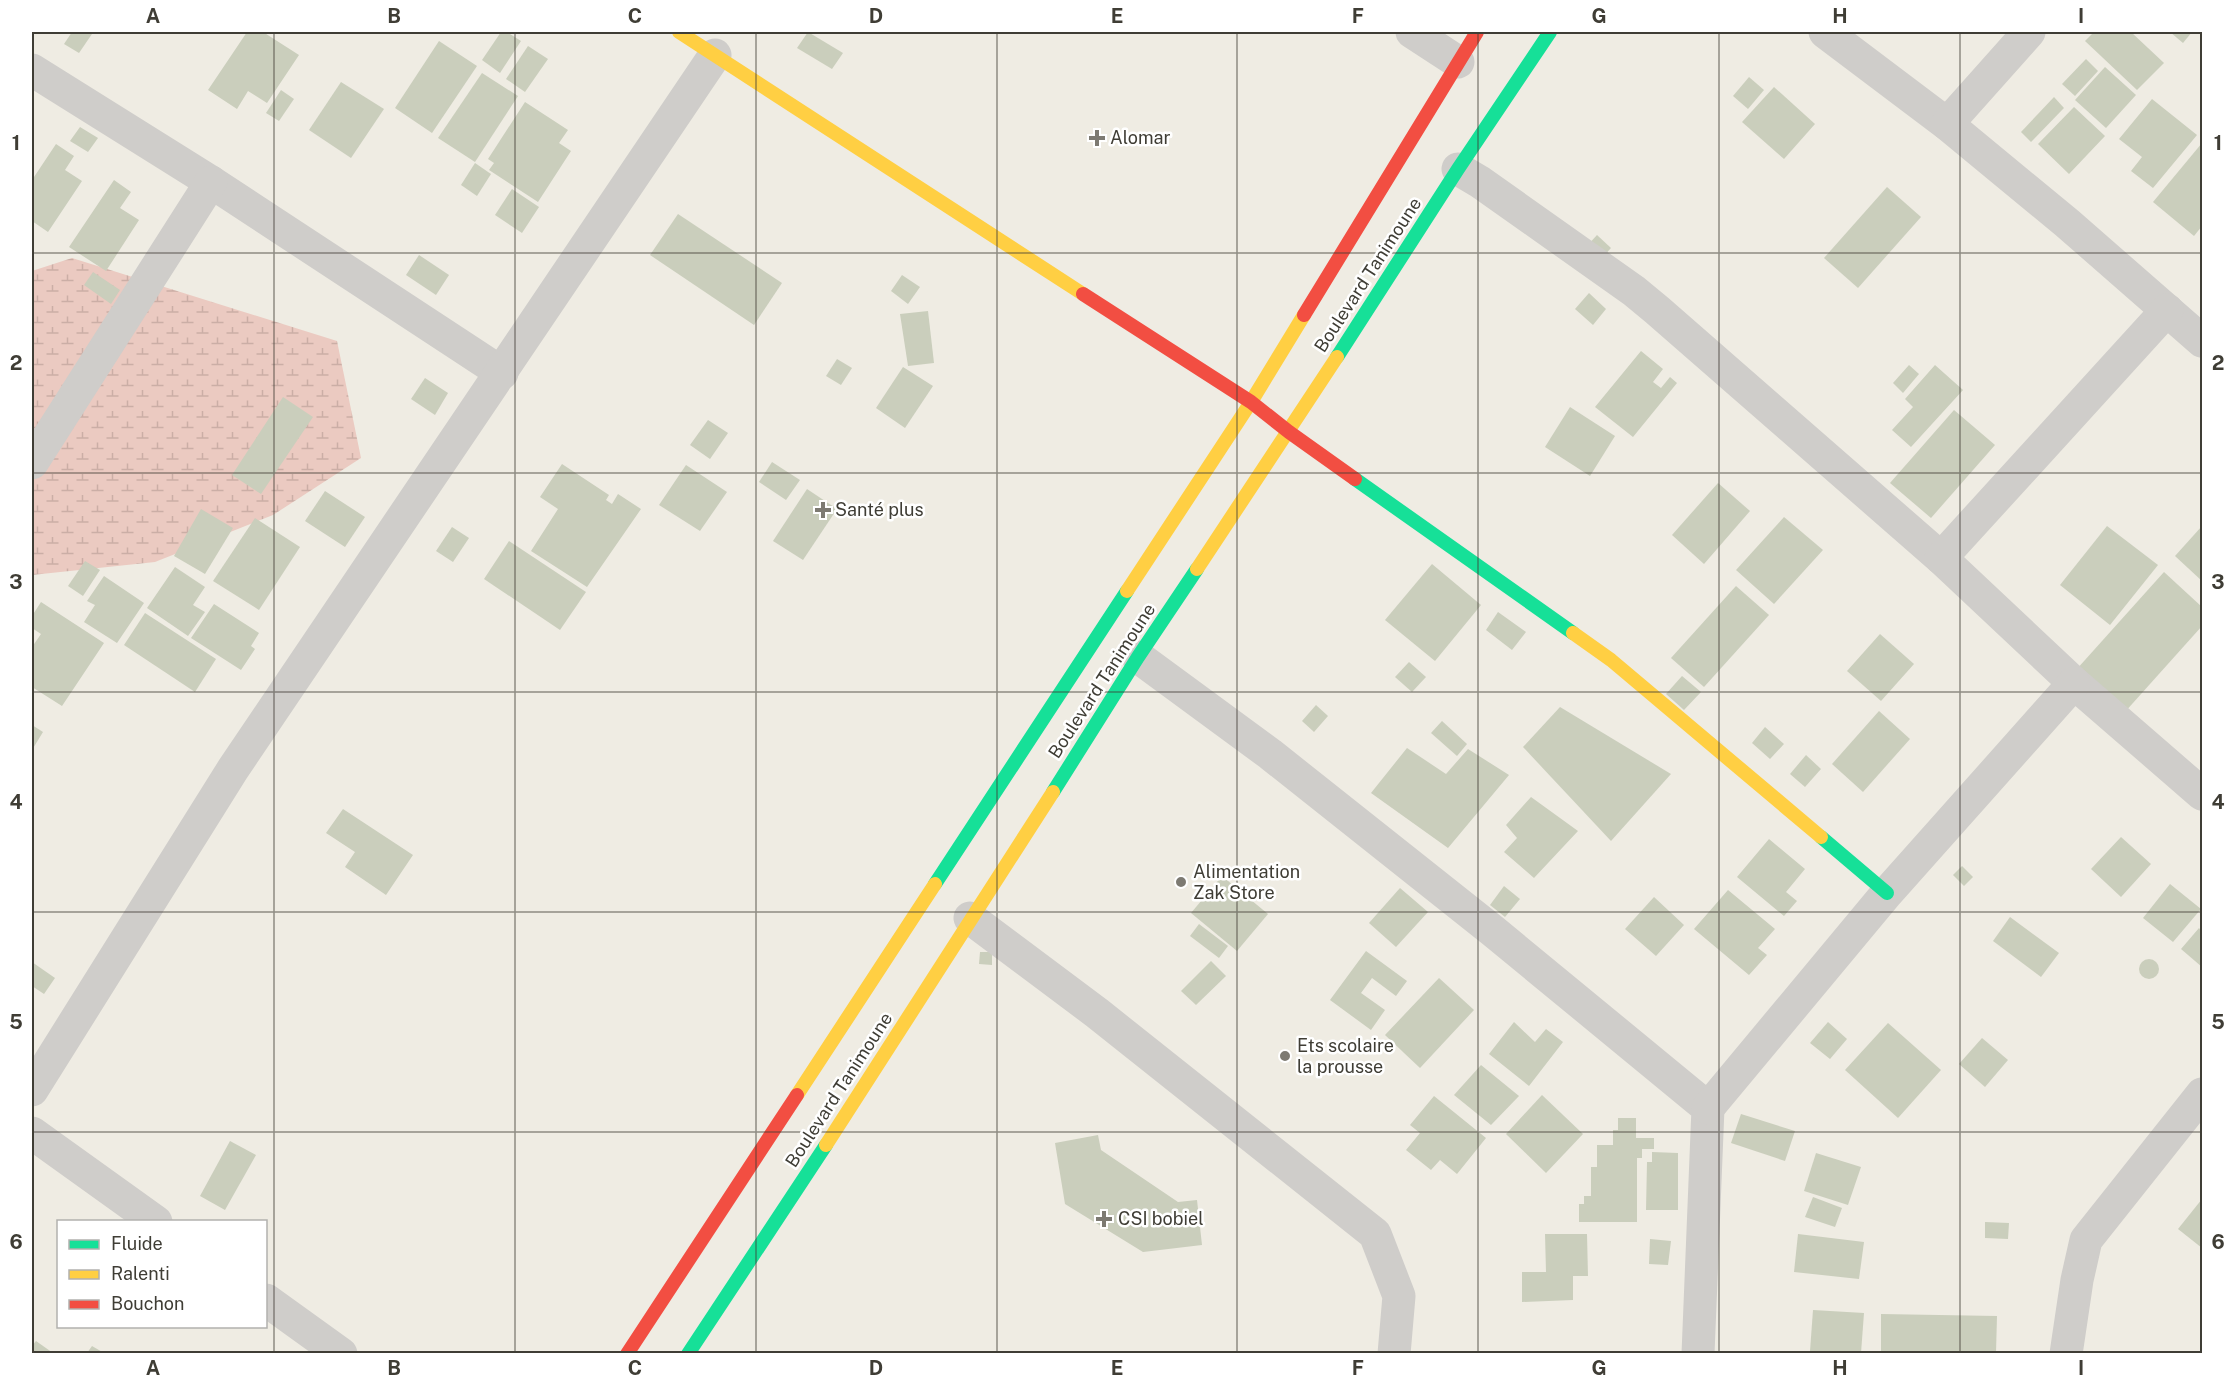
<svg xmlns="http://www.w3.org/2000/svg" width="2234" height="1385" viewBox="0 0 2234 1385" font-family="'Public Sans',sans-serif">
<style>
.wetland{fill:url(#wetland-marsh)}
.building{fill:#cacebc}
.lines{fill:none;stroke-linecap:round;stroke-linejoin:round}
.street{stroke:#cfcdca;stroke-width:33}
.fast{stroke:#16e098;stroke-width:14}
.slow{stroke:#ffcf43;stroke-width:14}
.jam{stroke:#f24e42;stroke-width:14}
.grid{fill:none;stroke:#3f3d35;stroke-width:1.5;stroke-opacity:0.55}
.poi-dot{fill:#7d7a72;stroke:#fff;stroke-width:2}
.labels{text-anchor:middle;stroke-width:5;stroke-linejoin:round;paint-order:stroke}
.poi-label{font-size:18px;fill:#3f3d35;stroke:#fff;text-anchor:start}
.street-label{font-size:18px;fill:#3f3d35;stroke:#fff}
.neatline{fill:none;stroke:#3f3d35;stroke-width:2}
.grid-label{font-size:20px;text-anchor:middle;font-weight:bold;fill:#3f3d35}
</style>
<defs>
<pattern id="wetland-marsh" width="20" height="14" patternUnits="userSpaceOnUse" patternTransform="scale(1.5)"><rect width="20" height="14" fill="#ebcac1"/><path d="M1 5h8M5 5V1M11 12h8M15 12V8" fill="none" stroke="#cbaea6"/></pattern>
</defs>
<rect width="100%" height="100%" fill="#efece3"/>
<path class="wetland" d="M72,258L337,341L361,458L273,515L155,562L32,575V271Z"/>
<g class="building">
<path d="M72,32H88L92,34L79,53L64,44Z"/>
<path d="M247,32H263L299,55L267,103L248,91L237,109L208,90Z"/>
<path d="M501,32H507L521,41L500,73L482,60Z"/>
<path d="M808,32L843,53L832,69L797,48Z"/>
<path d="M2094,32H2131L2164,63L2137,90L2085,41Z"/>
<path d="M2170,32H2192L2183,43Z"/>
<path d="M439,41L477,66L432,133L395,108Z"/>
<path d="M528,46L548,59L525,92L506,79Z"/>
<path d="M2086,59L2098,71L2075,96L2062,84Z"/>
<path d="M2105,67L2136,95L2106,128L2075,100Z"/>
<path d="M482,73L518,96L475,162L438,138Z"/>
<path d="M1749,77L1764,90L1748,109L1733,96Z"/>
<path d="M341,82L384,109L351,158L309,130Z"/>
<path d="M1774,87L1815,124L1784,159L1742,122Z"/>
<path d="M281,90L294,99L279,121L266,113Z"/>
<path d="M2054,97L2064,108L2031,142L2021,132Z"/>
<path d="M2152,99L2197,135L2153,188L2131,171L2142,157L2119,139Z"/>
<path d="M525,102L568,130L559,143L571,151L538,202L489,170L494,163L488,159Z"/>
<path d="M2074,107L2105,136L2069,174L2038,144Z"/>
<path d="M80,127L98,138L88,152L70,141Z"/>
<path d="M2202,143V226L2194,236L2153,202Z"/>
<path d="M56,144L74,156L65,170L82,181L48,232L32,221V180Z"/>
<path d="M475,163L491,174L477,196L461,185Z"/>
<path d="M114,180L131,192L120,208L139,220L106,271L69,247Z"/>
<path d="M1887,187L1921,217L1858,288L1824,258Z"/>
<path d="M512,189L539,207L522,233L495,215Z"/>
<path d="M678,214L782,283L754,325L650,255Z"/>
<path d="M1597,235L1611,248L1601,259L1586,247Z"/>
<path d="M419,255L449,275L436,295L406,275Z"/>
<path d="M93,272L120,290L111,304L84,285Z"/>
<path d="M902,275L920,287L908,304L891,291Z"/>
<path d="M1589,293L1606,309L1593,325L1575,309Z"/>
<path d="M928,311L934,363L908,366L900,314Z"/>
<path d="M1641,351L1663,369L1653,382L1661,388L1670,377L1677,383L1633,437L1595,407Z"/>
<path d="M837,359L852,368L841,385L826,376Z"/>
<path d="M1909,365L1919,374L1903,393L1893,383Z"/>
<path d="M1935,365L1963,390L1911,447L1892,430L1913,407L1905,399Z"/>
<path d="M903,367L933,386L905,428L876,408Z"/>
<path d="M425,378L448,393L435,415L411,399Z"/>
<path d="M283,397L313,417L261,494L232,475Z"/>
<path d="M1570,407L1615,436L1590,476L1545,447Z"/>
<path d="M1954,410L1995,445L1931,518L1890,483Z"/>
<path d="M708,420L728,433L710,459L690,445Z"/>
<path d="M772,462L800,480L786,500L759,482Z"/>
<path d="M562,464L609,495L606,500L612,504L618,494L641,509L587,587L531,551L558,509L540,497Z"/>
<path d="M686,465L727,492L700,531L659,505Z"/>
<path d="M1718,483L1750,511L1704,564L1672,535Z"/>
<path d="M807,489L837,509L803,560L773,541Z"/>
<path d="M325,491L365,517L345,547L305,521Z"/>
<path d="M201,509L233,528L205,574L174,556Z"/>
<path d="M1784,517L1823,550L1774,604L1736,570Z"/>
<path d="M255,518L300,547L259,610L213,581Z"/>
<path d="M2107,526L2158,565L2110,625L2060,585Z"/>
<path d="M2202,526V581L2175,556Z"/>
<path d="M452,527L469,538L453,562L436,551Z"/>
<path d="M509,541L586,592L560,630L484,579Z"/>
<path d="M85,561L100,570L83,596L68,586Z"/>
<path d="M1432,564L1481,605L1435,661L1385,620Z"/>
<path d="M175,567L205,587L193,605L205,612L188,636L147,608Z"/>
<path d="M2164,572L2202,607V626L2124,713L2076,670Z"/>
<path d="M104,576L144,603L117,643L84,622L95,605L87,601Z"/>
<path d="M1736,586L1769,615L1704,687L1671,658Z"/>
<path d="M41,602L104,643L62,706L32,687V647L41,634L32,628V616Z"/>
<path d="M214,604L259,633L251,646L255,649L241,670L191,638Z"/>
<path d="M1498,612L1526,632L1512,650L1486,630Z"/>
<path d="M145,613L216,659L195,692L124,645Z"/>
<path d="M1880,634L1914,664L1881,701L1847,671Z"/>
<path d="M1409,662L1426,677L1412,692L1395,677Z"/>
<path d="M1682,676L1701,692L1684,710L1666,694Z"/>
<path d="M1316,705L1328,716L1314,732L1302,721Z"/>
<path d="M1560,707L1671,774L1611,841L1523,747Z"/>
<path d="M1879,711L1910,739L1863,792L1832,764Z"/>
<path d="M1442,721L1467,744L1457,756L1431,733Z"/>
<path d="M32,725L43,732L32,750Z"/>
<path d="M1765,727L1784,744L1770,759L1752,743Z"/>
<path d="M1407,748L1446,774L1468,749L1509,775L1448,848L1371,793Z"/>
<path d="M1806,755L1821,769L1805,787L1790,774Z"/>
<path d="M1531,797L1578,831L1534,878L1504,852L1517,838L1506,825Z"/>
<path d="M343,809L413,855L386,895L345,867L355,852L326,833Z"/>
<path d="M2121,837L2151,864L2121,897L2091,869Z"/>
<path d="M1769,839L1805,869L1786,892L1797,901L1784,916L1737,877Z"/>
<path d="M1962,866L1973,877L1964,886L1953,875Z"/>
<path d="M1222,876L1268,914L1237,951L1191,913Z"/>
<path d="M2170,884L2201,909L2173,942L2143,918Z"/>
<path d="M1504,886L1520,899L1505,917L1490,905Z"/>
<path d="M1400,888L1428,912L1396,947L1369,923Z"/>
<path d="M1728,890L1775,929L1758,948L1767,955L1749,975L1694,929Z"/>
<path d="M1654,897L1684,925L1656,956L1625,929Z"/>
<path d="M2010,917L2059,953L2041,977L1993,941Z"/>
<path d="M1199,924L1228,946L1219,958L1190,936Z"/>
<path d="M2199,928L2202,932V967L2181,949Z"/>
<path d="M1366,951L1407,981L1396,996L1372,978L1361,993L1385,1010L1371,1030L1330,1000Z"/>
<path d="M980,952H992V965L979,964Z"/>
<circle cx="2149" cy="969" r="10"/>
<path d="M1211,961L1226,976L1196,1005L1181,991Z"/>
<path d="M32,962L55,978L44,994L32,986Z"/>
<path d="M1439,978L1474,1010L1420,1068L1385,1035Z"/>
<path d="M1514,1022L1535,1042L1546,1029L1563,1042L1529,1086L1489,1054Z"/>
<path d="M1828,1022L1847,1039L1830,1059L1810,1043Z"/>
<path d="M1888,1023L1941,1070L1898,1118L1845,1070Z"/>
<path d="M1982,1038L2008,1060L1985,1087L1959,1064Z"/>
<path d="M1481,1065L1519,1096L1491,1125L1454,1095Z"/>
<path d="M1542,1095L1583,1134L1546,1173L1506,1134Z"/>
<path d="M1434,1096L1486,1138L1457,1174L1440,1160L1431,1170L1406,1150L1420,1133L1410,1125Z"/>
<path d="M1741,1114L1795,1131L1785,1161L1731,1143Z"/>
<path d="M1618,1118H1636V1138H1654V1149H1642V1158H1637V1222H1579V1204H1584V1196H1591V1167H1597V1145H1613V1130H1618Z"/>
<path d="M1098,1135L1101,1150L1178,1202L1197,1200L1202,1245L1143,1252L1065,1204L1055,1143Z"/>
<path d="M230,1141L256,1155L225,1210L200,1196Z"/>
<path d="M1652,1152L1678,1153V1210H1646L1647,1162H1652Z"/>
<path d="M1816,1153L1861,1167L1848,1205L1804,1191Z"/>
<path d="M1813,1197L1842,1208L1835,1227L1805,1217Z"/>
<path d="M2202,1199V1248L2178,1229Z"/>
<path d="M1985,1222L2009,1223L2008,1239L1985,1238Z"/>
<path d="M1545,1234H1587L1588,1276H1573V1300L1522,1302V1272H1546Z"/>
<path d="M1798,1234L1864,1242L1859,1279L1794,1272Z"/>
<path d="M1650,1239L1671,1241L1668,1265L1649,1264Z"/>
<path d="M1813,1310L1864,1313L1861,1353L1810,1351Z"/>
<path d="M1881,1314L1997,1316L1996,1353H1881Z"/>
<path d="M36,1341L53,1353H32V1346Z"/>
<path d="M92,1346L104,1353H87Z"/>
</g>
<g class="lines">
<g class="street">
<path d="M1412,32L1458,62"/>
<path d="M1825,32L1947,124L2067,223L2202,341"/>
<path d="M32,70L211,182L502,373"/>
<path d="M1947,124L2029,32"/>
<path d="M1458,169L1480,182L1634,291L1657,310L1941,558L2074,683L2202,794"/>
<path d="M32,463L211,182"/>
<path d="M1941,558L2167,310"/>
<path d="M1138,657L1270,754L1493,931L1708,1108L1698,1354"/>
<path d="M970,918L1097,1013L1375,1234L1399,1296L1394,1354"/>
<path d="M32,1090L233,769L715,55"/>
<path d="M1708,1108L1887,893L2074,683"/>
<path d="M32,1133L156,1222"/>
<path d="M266,1300L341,1354"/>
<path d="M2066,1354L2077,1280L2086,1240L2202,1094"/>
</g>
<g class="fast">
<path d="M1337,357L1458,169L1550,32"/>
<path d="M1355,479L1573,633"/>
<path d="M1053,792L1138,657L1197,569"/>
<path d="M1821,837L1887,893"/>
<path d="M935,884L1127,591"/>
<path d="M688,1354L826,1145"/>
</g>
<g class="slow">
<path d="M679,32L1083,294"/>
<path d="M1197,569L1337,357"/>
<path d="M1127,591L1251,402L1304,315"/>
<path d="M1573,633L1611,660L1821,837"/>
<path d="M797,1095L935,884"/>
<path d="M826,1145L1053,792"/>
</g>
<g class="jam">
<path d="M1083,294L1251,402L1289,432L1355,479"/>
<path d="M1304,315L1477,32"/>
<path d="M627,1354L797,1095"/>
</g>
</g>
<path class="grid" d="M274,32V1354M515,32V1354M756,32V1354M997,32V1354M1237,32V1354M1478,32V1354M1719,32V1354M1960,32V1354M32,253H2202M32,473H2202M32,692H2202M32,912H2202M32,1132H2202"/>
<g class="poi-dot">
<path d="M1094 129h6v6h6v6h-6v6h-6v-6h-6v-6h6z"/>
<path d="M820 501h6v6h6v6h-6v6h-6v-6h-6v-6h6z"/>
<circle cx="1181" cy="882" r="6"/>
<circle cx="1285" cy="1056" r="6"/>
<path d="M1101 1210h6v6h6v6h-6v6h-6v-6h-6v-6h6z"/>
</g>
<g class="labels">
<g class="poi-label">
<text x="1110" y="144">Alomar</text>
<text x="835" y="516">Santé plus</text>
<text x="1193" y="878">Alimentation<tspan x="1193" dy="21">Zak Store</tspan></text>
<text x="1297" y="1052">Ets scolaire<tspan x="1297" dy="21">la prousse</tspan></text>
<text x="1118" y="1225">CSI bobiel</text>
</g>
<g class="street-label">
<text transform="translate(1368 275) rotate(-57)" y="6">Boulevard Tanimoune</text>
<text transform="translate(1102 681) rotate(-57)" y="6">Boulevard Tanimoune</text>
<text transform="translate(839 1090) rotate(-57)" y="6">Boulevard Tanimoune</text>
</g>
</g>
<rect width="2234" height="1385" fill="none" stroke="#ffffff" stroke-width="66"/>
<rect x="57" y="1220" width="210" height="108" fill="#ffffff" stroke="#b2b1ae" stroke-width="1.5"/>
<rect x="69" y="1240" width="30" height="9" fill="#16e098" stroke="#b2b1ae" stroke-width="1.5"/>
<text x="111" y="1250" font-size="18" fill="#3f3d35">Fluide</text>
<rect x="69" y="1270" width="30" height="9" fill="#ffcf43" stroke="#b2b1ae" stroke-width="1.5"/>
<text x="111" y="1280" font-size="18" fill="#3f3d35">Ralenti</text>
<rect x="69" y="1300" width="30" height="9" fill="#f24e42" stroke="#b2b1ae" stroke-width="1.5"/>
<text x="111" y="1310" font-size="18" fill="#3f3d35">Bouchon</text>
<rect x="33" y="33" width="2168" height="1319" class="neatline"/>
<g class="grid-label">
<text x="153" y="23">A</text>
<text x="394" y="23">B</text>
<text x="635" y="23">C</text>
<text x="876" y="23">D</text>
<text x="1117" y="23">E</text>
<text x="1358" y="23">F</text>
<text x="1599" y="23">G</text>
<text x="1840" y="23">H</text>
<text x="2081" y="23">I</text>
<text x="16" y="150">1</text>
<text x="2218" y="150">1</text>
<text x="16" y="370">2</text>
<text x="2218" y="370">2</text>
<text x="16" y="589">3</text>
<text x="2218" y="589">3</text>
<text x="16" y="809">4</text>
<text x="2218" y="809">4</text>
<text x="16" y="1029">5</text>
<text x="2218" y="1029">5</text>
<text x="16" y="1249">6</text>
<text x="2218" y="1249">6</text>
<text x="153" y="1375">A</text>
<text x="394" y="1375">B</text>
<text x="635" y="1375">C</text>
<text x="876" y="1375">D</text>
<text x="1117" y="1375">E</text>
<text x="1358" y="1375">F</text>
<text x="1599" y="1375">G</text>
<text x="1840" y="1375">H</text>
<text x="2081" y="1375">I</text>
</g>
</svg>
